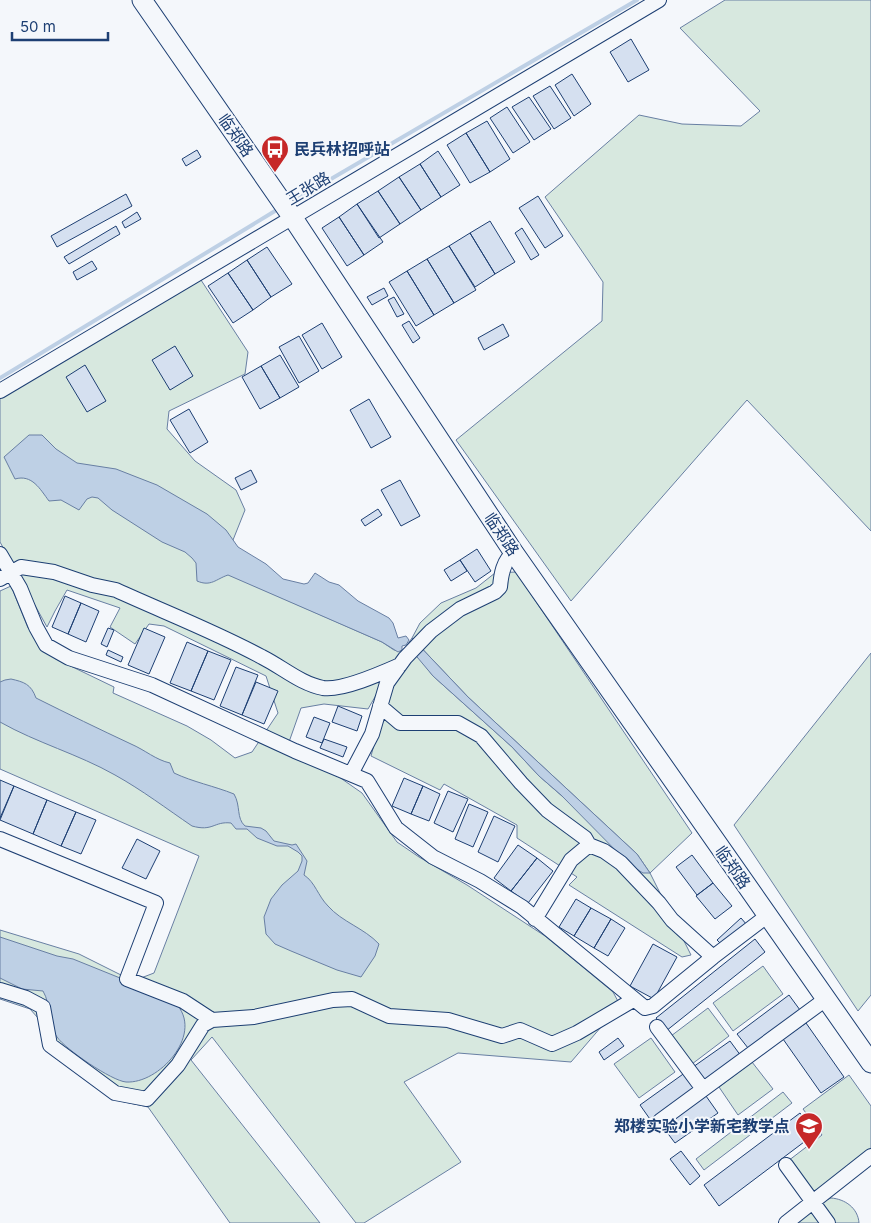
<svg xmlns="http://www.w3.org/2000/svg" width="871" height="1223" viewBox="0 0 871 1223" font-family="Inter,'Noto Sans SC',sans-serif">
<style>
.green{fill:#d7e8df;stroke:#687fa3}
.water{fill:#bed0e5;stroke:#687fa3}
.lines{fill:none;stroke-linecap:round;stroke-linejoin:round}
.stream{stroke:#bed0e5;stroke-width:4}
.building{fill:#d5e0f0;stroke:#1d3f73}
.minor-casing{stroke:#1d3f73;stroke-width:16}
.major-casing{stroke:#1d3f73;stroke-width:21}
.minor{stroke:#f4f7fb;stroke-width:14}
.major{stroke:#f4f7fb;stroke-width:19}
.labels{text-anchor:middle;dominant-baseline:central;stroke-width:4;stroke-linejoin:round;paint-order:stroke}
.street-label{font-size:16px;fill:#1d3f73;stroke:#f4f7fb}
.poi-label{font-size:16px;font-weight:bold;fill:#1d3f73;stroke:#f4f7fb;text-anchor:start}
</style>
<rect width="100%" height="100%" fill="#f4f7fb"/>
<path class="green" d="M725 0H871V531L747 400 571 601 456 440 602 321 603 282 545 197 639 115 682 124 741 126 760 111 680 28Z
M201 280 248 352 245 374 169 411 167 429 195 461 236 490 245 510 233 540 228 574 382 642 394 650H402L368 709 324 704 301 708 289 742 362 793 397 842 419 857 467 885 545 936 613 992 620 1005 571 1062 458 1053 404 1082 461 1162 364 1223H356L212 1037 191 1060 320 1223H230L148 1107 120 1101 47 1050 38 1018 30 1009 0 999V930L79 954 133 981 154 973 199 856 0 769V591L11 586 28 628 54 658 114 687 113 693 187 726 211 740 235 758 252 752 278 713 266 676 164 626 149 624 135 644 110 627 120 608 67 590 55 611 47 627 0 542V397Z
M516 572 692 833 650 873 691 955 682 957 569 885 577 877 517 838V825L444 784 440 790 371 756 378 730 396 676 417 655 433 676 512 747 539 776 650 873 637 854 468 697 412 638 420 623 441 603 476 588 495 573Z
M871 653V995L858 1011 734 825Z
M763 966 783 994 733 1031 713 1003Z
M708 1008 729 1036 692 1064 671 1036Z
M651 1038 675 1072 639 1098 614 1064Z
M752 1062 773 1089 738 1115 719 1087Z
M849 1075 871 1106V1148L818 1189 814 1191 809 1190 788 1161 822 1135 803 1109Z
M783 1092 792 1103 704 1170 696 1159Z
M831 1198C845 1199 858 1208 859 1223H795L826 1200Z"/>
<path class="water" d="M29 435H42L56 449 77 463 116 469 139 478 157 485 207 514 226 530 238 547 266 564 283 579 304 584 308 583 315 573 329 582 339 585 358 601 389 618 393 623 398 638 406 636 409 640 406 645 402 646V650L398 652 382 642 228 575C216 579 211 587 197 581L196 563 192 558 185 552 162 542 112 510 98 498 92 497 87 499 79 510 61 500 49 501C40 489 32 474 15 479L4 457Z
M412 638 468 697 637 854 650 873H643L630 865 561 795 539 776 512 747 433 676 407 645Z
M11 679C24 682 31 684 36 698 68 714 99 729 131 744 145 750 156 760 170 763L174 773C193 782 214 786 234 794 241 806 236 818 245 826L261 828 266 831 274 841 292 845 296 844 307 861 304 875C315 882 318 896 328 906 342 922 364 928 379 944L375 956 361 977 337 970 291 951 275 944 266 934 264 917 271 899 282 885 298 871 302 861V856L298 852 288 846H277L257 838 247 829H236L231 823C214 821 213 832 192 826 167 809 142 790 115 775 78 754 37 743 0 722V682L5 680Z
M0 937 57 956 73 959 125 980 178 1006C202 1036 159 1084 126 1082 112 1081 65 1049 57 1037 49 1028 51 1004 43 991L22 989 0 978Z"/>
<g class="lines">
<path class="stream" d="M295 200 637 0
M0 378 275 211"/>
</g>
<path class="building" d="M631 39 649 70 628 82 610 52Z
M572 74 591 104 574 116 555 85Z
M550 86 571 118 554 129 533 96Z
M529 97 551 129 534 140 512 107Z
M507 107 530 142 513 153 490 118Z
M487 121 510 159 490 172 466 133Z
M466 133 490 172 470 183 447 145Z
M197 150 201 157 186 166 182 159Z
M438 151 460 185 441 197 420 164Z
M420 164 441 197 421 210 399 177Z
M399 177 421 210 400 224 378 191Z
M378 191 400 224 379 238 357 204Z
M126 194 132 206 57 247 51 236Z
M538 196 563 236 545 248 519 208Z
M357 204 383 242 364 255 339 217Z
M137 212 141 219 125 228 122 222Z
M339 217 364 255 347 266 322 228Z
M490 221 515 262 495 274 470 233Z
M116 226 120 234 69 264 64 257Z
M522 228 539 255 531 260 515 233Z
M470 233 495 274 475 287 449 246Z
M449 246 476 290 454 303 427 259Z
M267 247 292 284 271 297 247 260Z
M427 259 454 303 434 315 407 271Z
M247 260 271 297 253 310 228 273Z
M92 261 97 269 77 280 73 272Z
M407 271 434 315 416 326 389 282Z
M228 273 253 310 233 323 208 286Z
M384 288 388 296 372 305 367 297Z
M394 297 404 314 397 317 388 300Z
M409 321 420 338 413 343 402 325Z
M322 323 342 357 322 369 302 335Z
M503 324 509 336 484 350 478 338Z
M299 336 319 371 299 383 279 347Z
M175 346 193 376 170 390 152 360Z
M280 355 299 387 280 398 261 366Z
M85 365 106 401 87 412 66 377Z
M261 366 280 398 260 409 242 377Z
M369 399 391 437 371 448 350 410Z
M189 409 208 442 190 453 170 420Z
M251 470 257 482 241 490 235 478Z
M400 480 420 516 401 526 381 490Z
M378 509 382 515 365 526 361 520Z
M477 549 491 571 475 582 460 560Z
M460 560 467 571 451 581 444 570Z
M65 596 81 603 68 634 52 627Z
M81 603 99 611 86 642 68 634Z
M108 628 114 630 107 647 101 644Z
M144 628 165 637 149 674 128 665Z
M187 642 208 651 191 691 170 683Z
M108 650 123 657 121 662 106 655Z
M208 651 231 660 214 700 191 691Z
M236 667 258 675 242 715 220 706Z
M256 682 278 691 264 724 242 715Z
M338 706 362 716 357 731 332 722Z
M314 717 330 723 322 743 306 737Z
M324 739 347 747 343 757 320 748Z
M404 778 423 786 411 814 392 806Z
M0 780 14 786 0 818Z
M14 786 47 800 33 834 0 820Z
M423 786 440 794 429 821 411 814Z
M448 791 468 799 453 832 434 823Z
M47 800 76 812 61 846 33 834Z
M469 804 488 812 473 847 455 839Z
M76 812 96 820 81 854 61 846Z
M494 816 515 826 498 862 478 852Z
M137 839 160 851 146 879 122 868Z
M518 845 537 858 511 891 494 878Z
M692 855 713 883 697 895 676 867Z
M537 858 553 871 528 903 511 891Z
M713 883 732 906 715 919 696 896Z
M576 899 591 908 574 936 559 927Z
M591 908 611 919 594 948 574 936Z
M741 918 747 925 723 946 717 940Z
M611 919 625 928 608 956 594 948Z
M755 939 765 952 666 1031 656 1018Z
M653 944 677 957 654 999 630 986Z
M789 995 800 1010 748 1048 737 1034Z
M806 1023 844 1077 821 1093 783 1039Z
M618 1038 624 1046 604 1060 599 1052Z
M730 1041 741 1056 704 1082 693 1067Z
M686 1072 698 1089 652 1122 640 1105Z
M706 1096 718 1113 675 1143 663 1127Z
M800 1113 816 1133 719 1206 704 1185Z
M681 1151 700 1176 690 1185 670 1159Z"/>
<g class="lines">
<g class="minor-casing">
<path id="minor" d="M0 391 659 0
M0 554 20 588 36 627 46 645 69 658 152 685 295 751 367 781 396 828 433 857 480 881 522 907 645 1008 653 1006 713 957 767 916
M0 579 21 567 54 572 92 585 116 590C164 612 216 632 262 657 282 667 301 684 323 688 342 691 382 673 400 665
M380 706 400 723H458L481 736 521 783 547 810 585 838 589 845
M351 774 372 734 387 683 405 658 431 631 460 609 495 592 500 587C501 575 503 560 514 553
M0 839 156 903 127 979 183 1001 212 1020
M535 919 571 860 589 845 604 851 621 863 659 903 672 920 713 957
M0 990 26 998 43 1007 50 1045 115 1093 147 1099 178 1065 203 1025 212 1020 254 1017 333 1000 352 999 389 1016 448 1020 502 1036 520 1030 552 1044 577 1033 633 1000
M657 1027 703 1089
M660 1121 826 999
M786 1165 828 1223
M786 1223 871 1156"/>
</g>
<g class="major-casing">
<path id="major" d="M142 0 293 218 514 553 871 1063"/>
</g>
<use href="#minor" class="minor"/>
<use href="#major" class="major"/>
</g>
<defs>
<g id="bus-pin" transform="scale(1.4375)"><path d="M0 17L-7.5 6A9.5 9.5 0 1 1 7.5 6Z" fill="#c62828" stroke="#f4f7fb"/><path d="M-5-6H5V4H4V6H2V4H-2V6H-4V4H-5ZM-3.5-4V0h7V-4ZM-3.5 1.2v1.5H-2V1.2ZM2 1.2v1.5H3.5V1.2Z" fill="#fff"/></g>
<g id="school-pin" transform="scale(1.4375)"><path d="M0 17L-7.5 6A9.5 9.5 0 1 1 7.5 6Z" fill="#c62828" stroke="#f4f7fb"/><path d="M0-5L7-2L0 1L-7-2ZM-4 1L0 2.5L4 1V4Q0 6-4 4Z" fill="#fff"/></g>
</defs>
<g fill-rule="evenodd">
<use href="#bus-pin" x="275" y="149"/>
<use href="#school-pin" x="809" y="1126"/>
</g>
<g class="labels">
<g class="street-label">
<text transform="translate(236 135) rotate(55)">临郑路</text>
<text transform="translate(308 188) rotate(-31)">王张路</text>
<text transform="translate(502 534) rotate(56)">临郑路</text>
<text transform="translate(733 867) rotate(55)">临郑路</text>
</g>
<g class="poi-label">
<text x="294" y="149">民兵林招呼站</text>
<text x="790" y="1126" text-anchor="end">郑楼实验小学新宅教学点</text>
</g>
</g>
<path d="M12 32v8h96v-8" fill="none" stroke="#1d3f73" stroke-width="2.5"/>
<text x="20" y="32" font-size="15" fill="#1d3f73" stroke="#f4f7fb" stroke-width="4" paint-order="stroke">50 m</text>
</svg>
